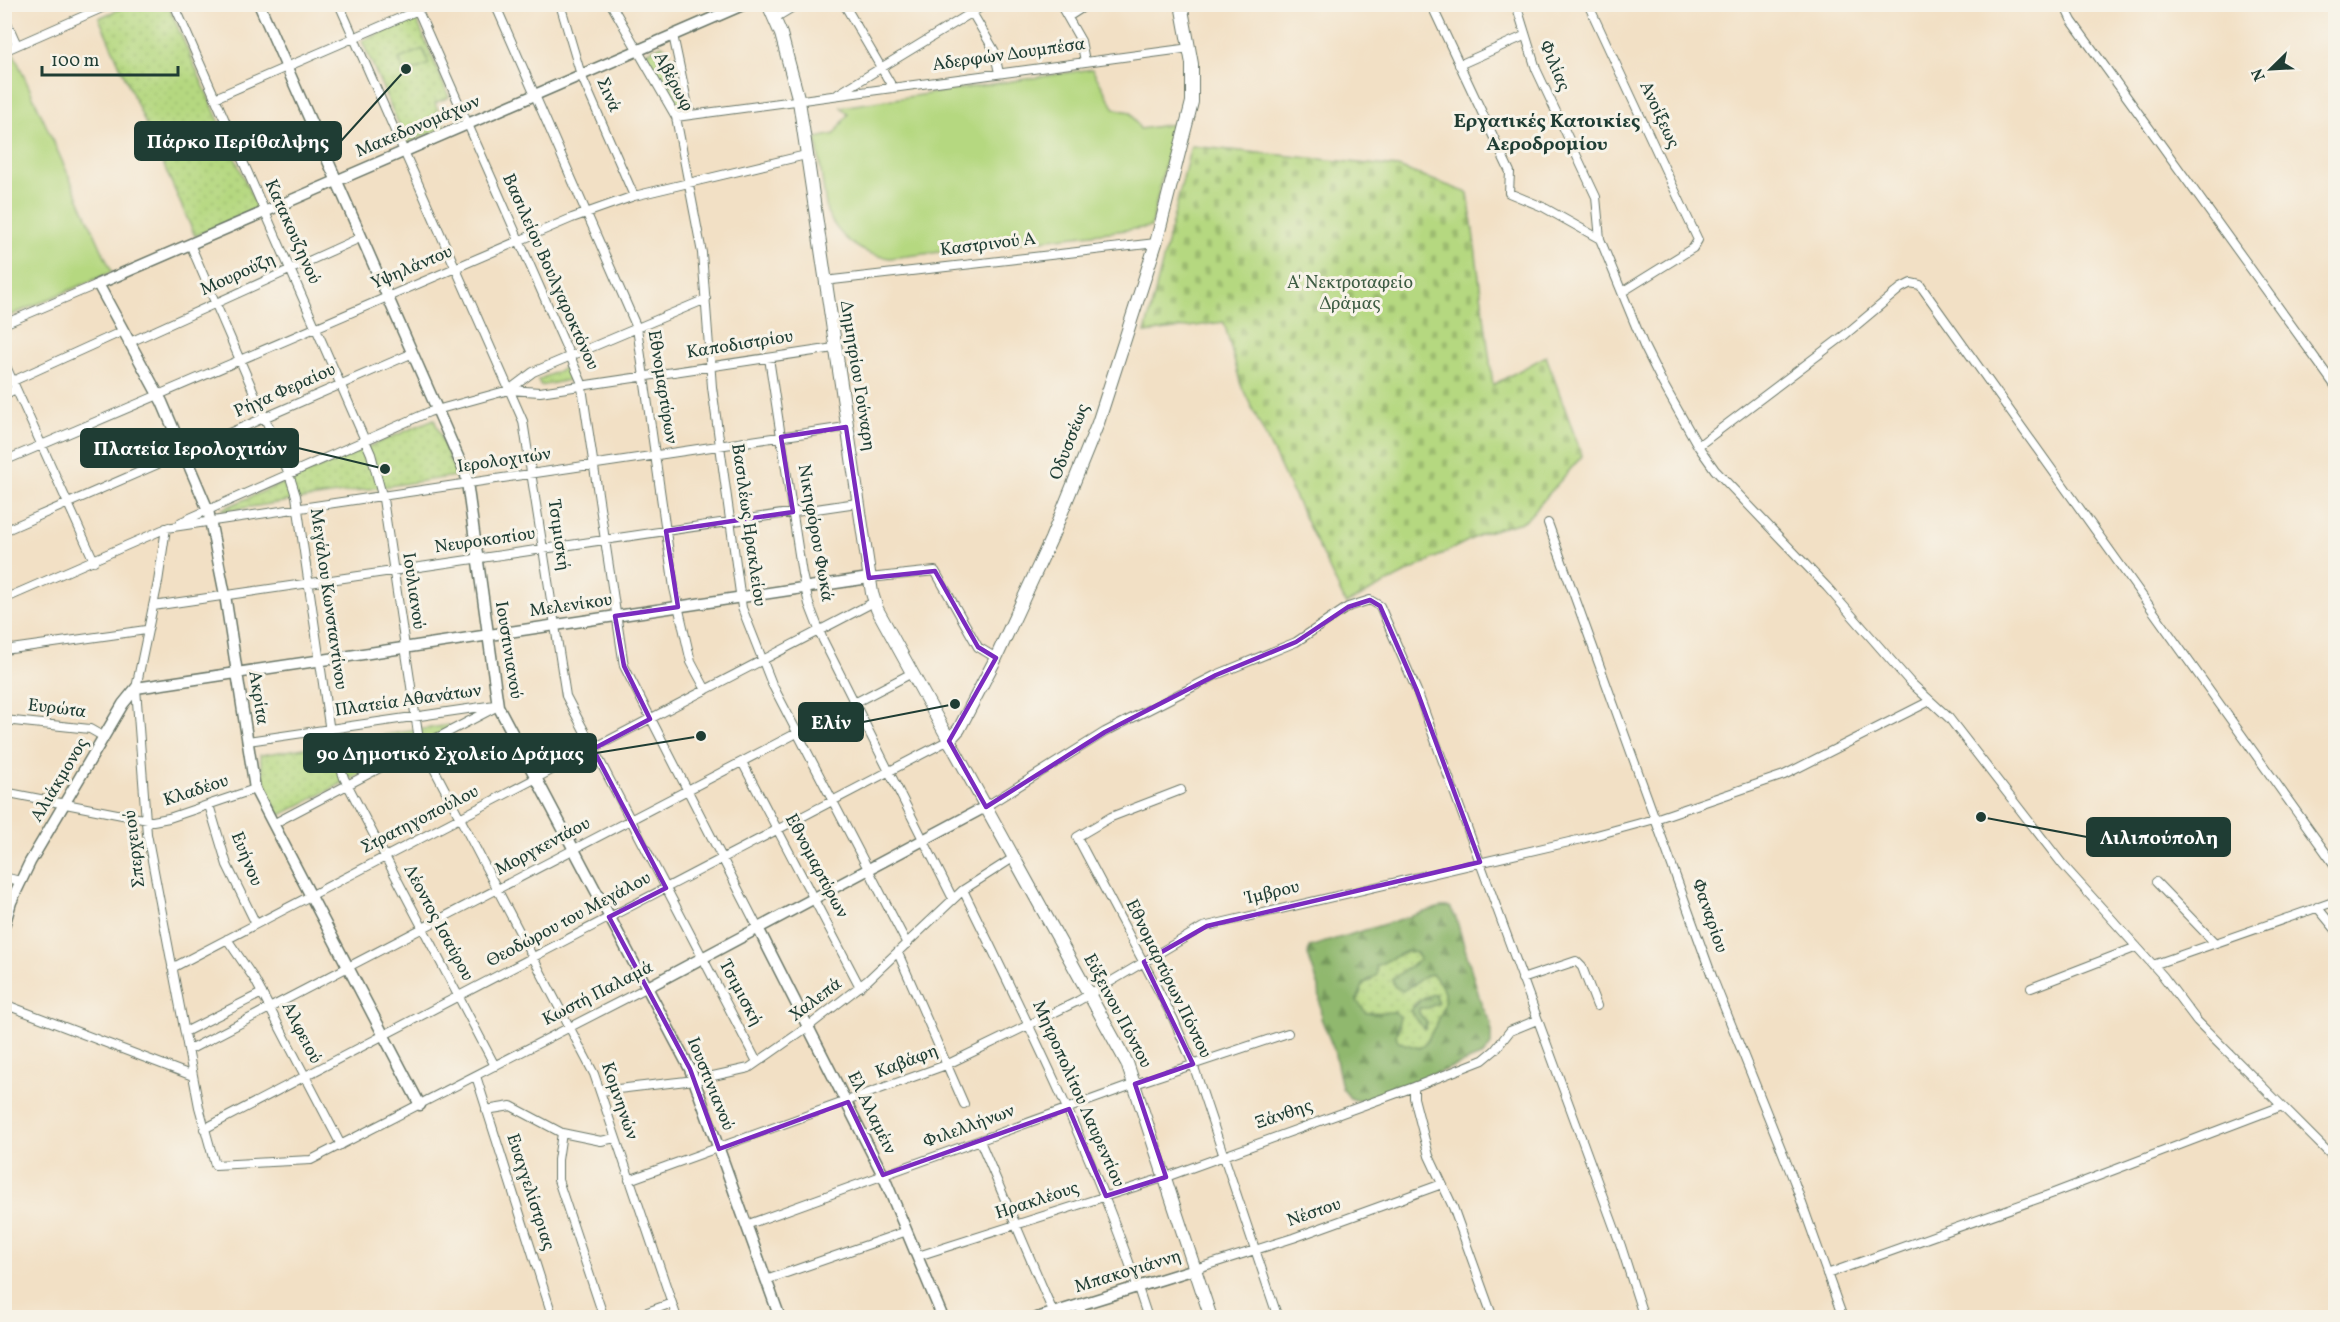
<svg xmlns="http://www.w3.org/2000/svg" width="2340" height="1322" viewBox="0 0 2340 1322" font-family="Vollkorn,serif">
<style>
.grass{fill:url(#grass-dots);stroke:#6a8a5a;stroke-width:1.5;fill-rule:evenodd}
.forest{fill:url(#forest-firs);stroke:#587a51;stroke-width:1.5;fill-rule:evenodd}
.cemetery{fill:url(#cemetery-stones);stroke:#6a8a5a;stroke-width:1.5}
.garden{fill:#b5d880;stroke:#6a8a5a;stroke-width:1.5}
.lines{fill:none;stroke-linecap:round;stroke-linejoin:round}
.minor-casing{stroke:#697667;stroke-width:10}
.tertiary-casing{stroke:#697667;stroke-width:13}
.secondary-casing{stroke:#697667;stroke-width:14}
.primary-casing{stroke:#697667;stroke-width:14}
.minor{stroke:#fff;stroke-width:8}
.tertiary{stroke:#fff;stroke-width:10}
.secondary{stroke:#fff;stroke-width:12}
.primary{stroke:#fff;stroke-width:12}
.marked{fill:none;stroke:#7b2cbf;stroke-width:4.5;stroke-linejoin:round}
.labels{text-anchor:middle;dominant-baseline:central;stroke-width:6;stroke-linejoin:round;paint-order:stroke}
.street-label{font-size:18px;fill:#1f3d34;stroke:#f7f3e8}
.park-label{font-size:18px;fill:#3d5c43;stroke:#f7f3e8}
.neighbourhood-label{font-size:20px;font-weight:bold;fill:#1f3d34;stroke:#f7f3e8}
.leader{fill:none;stroke:#1f3d34;stroke-width:2}
.callout-dot{fill:#1f3d34;stroke:#f7f3e8;stroke-width:2}
.callout{fill:#1f3d34;stroke:#1f3d34;stroke-width:2}
.callout-label{font-size:20px;text-anchor:middle;font-weight:bold;fill:#fff}
</style>
<defs>
<pattern id="grass-dots" width="8" height="8" patternUnits="userSpaceOnUse" patternTransform="scale(1.5)"><rect width="8" height="8" fill="#b5d880"/><path d="M2 2h.1M6 6h.1" fill="none" stroke="#9bba6f" stroke-width="1.8" stroke-linecap="round"/></pattern>
<pattern id="forest-firs" width="22" height="20" patternUnits="userSpaceOnUse" patternTransform="scale(1.5)"><rect width="22" height="20" fill="#90b86e"/><path d="M5 1l3.5 6h-7zM16 11l3.5 6h-7z" fill="#75975b"/></pattern>
<pattern id="cemetery-stones" width="16" height="16" patternUnits="userSpaceOnUse" patternTransform="scale(1.5)"><rect width="16" height="16" fill="#b5d880"/><path d="M2 7V4a2 2 0 0 1 4 0v3zM10 15v-3a2 2 0 0 1 4 0v3z" fill="#9bba6f"/></pattern>
</defs>
<rect width="100%" height="100%" fill="#f7f3e8"/>
<filter id="ink" filterUnits="userSpaceOnUse"><feTurbulence type="fractalNoise" baseFrequency=".0167" numOctaves="2"/><feDisplacementMap in="SourceGraphic" scale="12" xChannelSelector="R" yChannelSelector="G"/><feConvolveMatrix kernelMatrix="1 2 1 2 8 2 1 2 1" color-interpolation-filters="sRGB"/></filter>
<filter id="wash" filterUnits="userSpaceOnUse"><feTurbulence type="fractalNoise" baseFrequency=".008" numOctaves="4" result="noise"/><feDisplacementMap in="SourceGraphic" scale="24" xChannelSelector="R" yChannelSelector="G"/><feGaussianBlur stdDeviation="1.35" result="paint"/><feColorMatrix in="noise" values="0 0 0 0 0 0 0 0 0 0 0 0 0 0 0 0 0 1.4 0 .05"/><feComposite in="paint" operator="in"/></filter>
<g filter="url(#wash)">
<rect width="100%" height="100%" fill="#f2e0c5"/>
<path class="grass" d="M131 4 168 5 257 208 195 236 99 18Z
M416 18 449 97 435 103 445 127 407 143 362 41Z
M662 45 669 51 683 101V106L678 109 646 56V52Z
M567 367 573 379 541 386 538 380Z
M434 419 456 476 224 511 222 509Z
M448 725 450 728 279 816 264 781 260 755Z
M1407 951 1416 953 1420 960 1401 972 1413 986 1422 976 1432 974C1452 992 1445 1010 1433 1030 1428 1038 1428 1044 1419 1048L1398 1042 1396 1035 1400 1025C1389 1015 1382 1010 1366 1013L1357 1001 1364 983 1371 981 1375 966ZM1435 994 1425 1007 1419 1008V1013L1427 1023 1420 1024 1418 1018 1410 1011C1414 1001 1425 997 1435 994Z"/>
<path class="forest" d="M1441 907H1450L1456 918 1482 1006 1491 1023V1045L1483 1055 1372 1098 1359 1101 1350 1098 1342 1088 1334 1050 1321 1018 1319 987 1308 955 1309 947ZM1407 951 1417 953 1420 960 1392 979 1394 986 1402 991C1413 986 1420 977 1432 974 1452 992 1445 1010 1433 1030 1428 1038 1428 1044 1419 1048L1398 1042 1396 1035 1400 1016 1394 1012 1366 1013 1357 1001 1364 983 1377 975 1376 966Z
M1435 994 1438 1003 1428 1008H1419V1013L1427 1023 1426 1028 1424 1029 1410 1011 1423 998Z"/>
<path class="cemetery" d="M1191 146 1398 167 1468 193 1493 385 1546 356 1582 456 1525 521 1483 533 1346 604 1241 385 1224 322 1145 333Z"/>
<path class="garden" d="M423 49 429 64 405 74 399 59Z
M14 54 112 272 5 318 4 58Z
M1092 69 1115 109 1130 112 1140 129 1174 124 1151 227 890 258C861 255 839 238 827 212L816 138 835 134 848 114 841 107Z"/>
</g>
<g filter="url(#ink)">
<g class="lines">
<g class="minor-casing">
<path id="minor" d="M174 4 371 454 383 499 419 740 594 1074 677 1318
M339 4 523 421 566 696 757 1062
M415 4 581 381 624 666 758 928
M495 4 637 328 674 588 691 662 706 690
M560 4 581 75 634 196
M611 4 676 117 702 253 712 387 742 608 772 684 907 944
M844 4 893 88
M967 4 994 50 999 73
M1060 4 1081 41 1085 61
M1431 4 1510 172 1509 193 1543 207 1600 239 1644 346 1662 382 1698 446 1715 470 1827 587 1910 682 1949 718 2063 865 2163 976 2197 1021 2336 1160
M1516 4 1536 69 1596 197 1600 239
M1588 4 1698 240 1693 248 1622 292
M2071 4 2068 13 2072 21 2336 387
M4 16 17 45
M1068 17 1088 4
M775 18 798 4
M673 35 690 115
M4 51 111 4
M1459 65 1524 36
M838 94 986 4
M215 98 432 4
M676 117 1190 48
M190 244 289 474 296 496 331 739 344 778 495 1066
M824 281 1156 243
M4 324 98 284
M128 343 362 237
M769 358 802 574 809 604 823 640 953 899
M4 362 94 561
M13 381 123 331
M509 390 540 392 834 348
M4 395 16 389
M1698 446 1846 334 1901 288 1911 283 1920 285 2336 867
M4 461 572 218 634 196 806 155
M181 522 429 412 509 390 533 372 706 299
M1548 523 1713 979 1794 1181 1843 1318
M4 531 413 353
M869 578 935 571 978 647 996 658
M4 599 169 527
M153 606 857 503
M4 650 146 630
M4 720 90 729 104 737
M248 741 495 705
M742 762 860 987
M1181 790 1111 817 1077 837 1173 1018 1193 1064 1278 1318
M4 792 153 821 169 818 255 789
M209 805 227 865 256 924
M985 807 1105 732 1216 675 1296 642 1348 607 1370 600 1380 606 1417 691 1621 1246 1644 1318
M273 824 498 706
M4 877 20 881
M2156 882 2215 943
M963 890C1032 1030 1100 1168 1148 1318
M2317 907 2336 930
M227 939 255 980 341 1145
M898 953 964 1104
M2153 965 2336 901
M172 968 874 602
M1522 979 1576 961 1582 967 1597 1006
M646 988 311 1160 215 1165 199 1107 147 834 136 688 158 582 166 528 846 427
M2031 988 2137 947
M4 1004 193 1076
M185 1032 262 993
M189 1050 912 673
M476 1076 553 1318
M601 1091 695 1080 749 1068 809 1026 868 980 963 890 1013 858
M486 1110 511 1106 562 1133 601 1141 615 1138
M204 1129 949 740
M562 1133 558 1160V1180L604 1318
M980 1141 1053 1312
M629 1180 946 1065 1078 1001 1203 927 1582 839 1655 819 1784 775 1930 701
M746 1225 1135 1084 1288 1033
M918 1256 1166 1177 1414 1087
M1195 1269 1293 1238 1442 1184
M1827 1274 2051 1194 2282 1106
M766 1280 907 1231
M1079 1304 1084 1318
M631 1318 672 1303
M1493 1318 1453 1207 1429 1156 1414 1098V1087L1483 1060 1495 1050 1510 1031 1537 1020"/>
</g>
<g class="tertiary-casing">
<path id="tertiary" d="M259 4 466 475 498 706 690 1069 780 1318
M4 926 11 902 30 862 123 704 136 688 869 578
M758 928 883 1175 943 1318
M646 988 985 807
M420 1105 255 789 225 595 208 510 162 402 98 284 745 4
M1037 1318 1195 1269"/>
</g>
<g class="secondary-casing">
<path id="secondary" d="M768 4 781 34 799 101 872 593 877 609 949 740"/>
</g>
<g class="primary-casing">
<path id="primary" d="M1181 4 1192 64V102L1156 243 1098 423 1051 539 996 658 959 729 949 740 1127 1063 1211 1318"/>
</g>
<use href="#minor" class="minor"/>
<use href="#tertiary" class="tertiary"/>
<use href="#secondary" class="secondary"/>
<use href="#primary" class="primary"/>
</g>
</g>
<path class="marked" d="M846 427 869 578 935 571 978 647 996 658 949 741 986 807 1105 732 1216 675 1296 642 1348 607 1370 600 1380 606 1417 691 1480 862 1207 926 1144 962 1193 1064 1135 1084 1166 1177 1106 1196 1069 1109 883 1175 848 1102 719 1149 690 1069 609 917 666 888 593 749 650 719 624 666 615 616 678 607 666 531 793 512 781 437Z"/>
<g class="labels">
<g class="street-label">
<text transform="translate(1009 55) rotate(-8)">Αδερφών Δουμπέσα</text>
<text transform="translate(1554 66) rotate(67)">Φιλίας</text>
<text transform="translate(673 82) rotate(62)">Αβέρωφ</text>
<text transform="translate(608 95) rotate(66)">Σινά</text>
<text transform="translate(1659 115) rotate(65)">Ανοίξεως</text>
<text transform="translate(418 127) rotate(-23)">Μακεδονομάχων</text>
<text transform="translate(292 232) rotate(66)">Κατακουζηνού</text>
<text transform="translate(988 245) rotate(-7)">Καστρινού Α</text>
<text transform="translate(412 268) rotate(-23)">Υψηλάντου</text>
<text transform="translate(550 272) rotate(66)">Βασιλείου Βουλγαροκτόνου</text>
<text transform="translate(238 275) rotate(-24)">Μουρούζη</text>
<text transform="translate(740 345) rotate(-9)">Καποδιστρίου</text>
<text transform="translate(857 376) rotate(81)">Δημητρίου Γούναρη</text>
<text transform="translate(662 387) rotate(81)">Εθνομαρτύρων</text>
<text transform="translate(285 391) rotate(-24)">Ρήγα Φεραίου</text>
<text transform="translate(1070 442) rotate(-69)">Οδυσσέως</text>
<text transform="translate(504 461) rotate(-8)">Ιερολοχιτών</text>
<text transform="translate(748 525) rotate(82)">Βασιλέως Ηρακλείου</text>
<text transform="translate(815 533) rotate(80)">Νικηφόρου Φωκά</text>
<text transform="translate(558 535) rotate(82)">Τσιμισκή</text>
<text transform="translate(485 541) rotate(-8)">Νευροκοπίου</text>
<text transform="translate(413 591) rotate(82)">Ιουλιανού</text>
<text transform="translate(328 599) rotate(82)">Μεγάλου Κωνσταντίνου</text>
<text transform="translate(571 606) rotate(-8)">Μελενίκου</text>
<text transform="translate(508 650) rotate(81)">Ιουστινιανού</text>
<text transform="translate(258 698) rotate(81)">Ακρίτα</text>
<text transform="translate(408 701) rotate(-8)">Πλατεία Αθανάτων</text>
<text transform="translate(57 709) rotate(7)">Ευρώτα</text>
<text transform="translate(60 780) rotate(-59)">Αλιάκμονος</text>
<text transform="translate(196 791) rotate(-18)">Κλαδέου</text>
<text transform="translate(420 820) rotate(-27)">Στρατηγοπούλου</text>
<text transform="translate(543 847) rotate(-28)">Μοργκεντάου</text>
<text transform="translate(135 849) rotate(-97)">Σπερχειού</text>
<text transform="translate(246 859) rotate(68)">Ευήνου</text>
<text transform="translate(816 866) rotate(62)">Εθνομαρτύρων</text>
<text transform="translate(1273 893) rotate(-13)">Ίμβρου</text>
<text transform="translate(1709 916) rotate(71)">Φαναρίου</text>
<text transform="translate(569 920) rotate(-28)">Θεοδώρου του Μεγάλου</text>
<text transform="translate(438 923) rotate(62)">Λέοντος Ισαύρου</text>
<text transform="translate(1168 979) rotate(64)">Εθνομαρτύρων Πόντου</text>
<text transform="translate(740 993) rotate(62)">Τσιμισκή</text>
<text transform="translate(598 994) rotate(-27)">Κωστή Παλαμά</text>
<text transform="translate(816 1000) rotate(-37)">Χαλεπά</text>
<text transform="translate(1117 1011) rotate(62)">Εύξεινου Πόντου</text>
<text transform="translate(301 1033) rotate(63)">Αλφειού</text>
<text transform="translate(907 1062) rotate(-21)">Καβάφη</text>
<text transform="translate(710 1084) rotate(68)">Ιουστινιανού</text>
<text transform="translate(1078 1094) rotate(66)">Μητροπολίτου Λαυρεντίου</text>
<text transform="translate(619 1101) rotate(71)">Κομνηνών</text>
<text transform="translate(871 1113) rotate(64)">Ελ Αλαμέιν</text>
<text transform="translate(1284 1115) rotate(-19)">Ξάνθης</text>
<text transform="translate(969 1127) rotate(-20)">Φιλελλήνων</text>
<text transform="translate(530 1192) rotate(72)">Ευαγγελίστριας</text>
<text transform="translate(1037 1201) rotate(-18)">Ηρακλέους</text>
<text transform="translate(1314 1213) rotate(-19)">Νέστου</text>
<text transform="translate(1128 1272) rotate(-17)">Μπακογιάννη</text>
</g>
<g class="park-label">
<text x="1350" y="283">Α' Νεκτροταφείο<tspan x="1350" dy="21">Δράμας</tspan></text>
</g>
<g class="neighbourhood-label">
<text x="1547" y="122">Εργατικές Κατοικίες<tspan x="1547" dy="23">Αεροδρομίου</tspan></text>
</g>
</g>
<path class="leader" d="M406 69L341 141M385 469L298 448M955 704L863 722M701 736L596 753M1981 817L2087 837"/>
<g class="callout-dot">
<circle cx="406" cy="69" r="6"/>
<circle cx="385" cy="469" r="6"/>
<circle cx="955" cy="704" r="6"/>
<circle cx="701" cy="736" r="6"/>
<circle cx="1981" cy="817" r="6"/>
</g>
<g class="callout">
<rect x="135" y="122" width="206" height="38" rx="6"/>
<rect x="81" y="429" width="217" height="38" rx="6"/>
<rect x="799" y="703" width="64" height="38" rx="6"/>
<rect x="304" y="734" width="292" height="38" rx="6"/>
<rect x="2087" y="818" width="143" height="38" rx="6"/>
</g>
<g class="callout-label">
<text x="238" y="148">Πάρκο Περίθαλψης</text>
<text x="190" y="455">Πλατεία Ιερολοχιτών</text>
<text x="831" y="729">Ελίν</text>
<text x="450" y="760">9ο Δημοτικό Σχολείο Δράμας</text>
<text x="2159" y="844">Λιλιπούπολη</text>
</g>
<rect width="2340" height="1322" fill="none" stroke="#f7f3e8" stroke-width="24"/>
<g transform="translate(2271 69) rotate(246)" stroke="#f7f3e8" stroke-width="4.5" paint-order="stroke">
<path d="M0-4.5L10 22L0 15L-10 22Z" fill="#1f3d34"/>
<text y="-9" font-size="16" font-weight="bold" text-anchor="middle" fill="#1f3d34">N</text>
</g>
<path d="M42 66v9h136v-9" fill="none" stroke="#1f3d34" stroke-width="3"/>
<text x="51" y="66" font-size="18" fill="#1f3d34" stroke="#f7f3e8" stroke-width="4.5" paint-order="stroke">100 m</text>
</svg>
